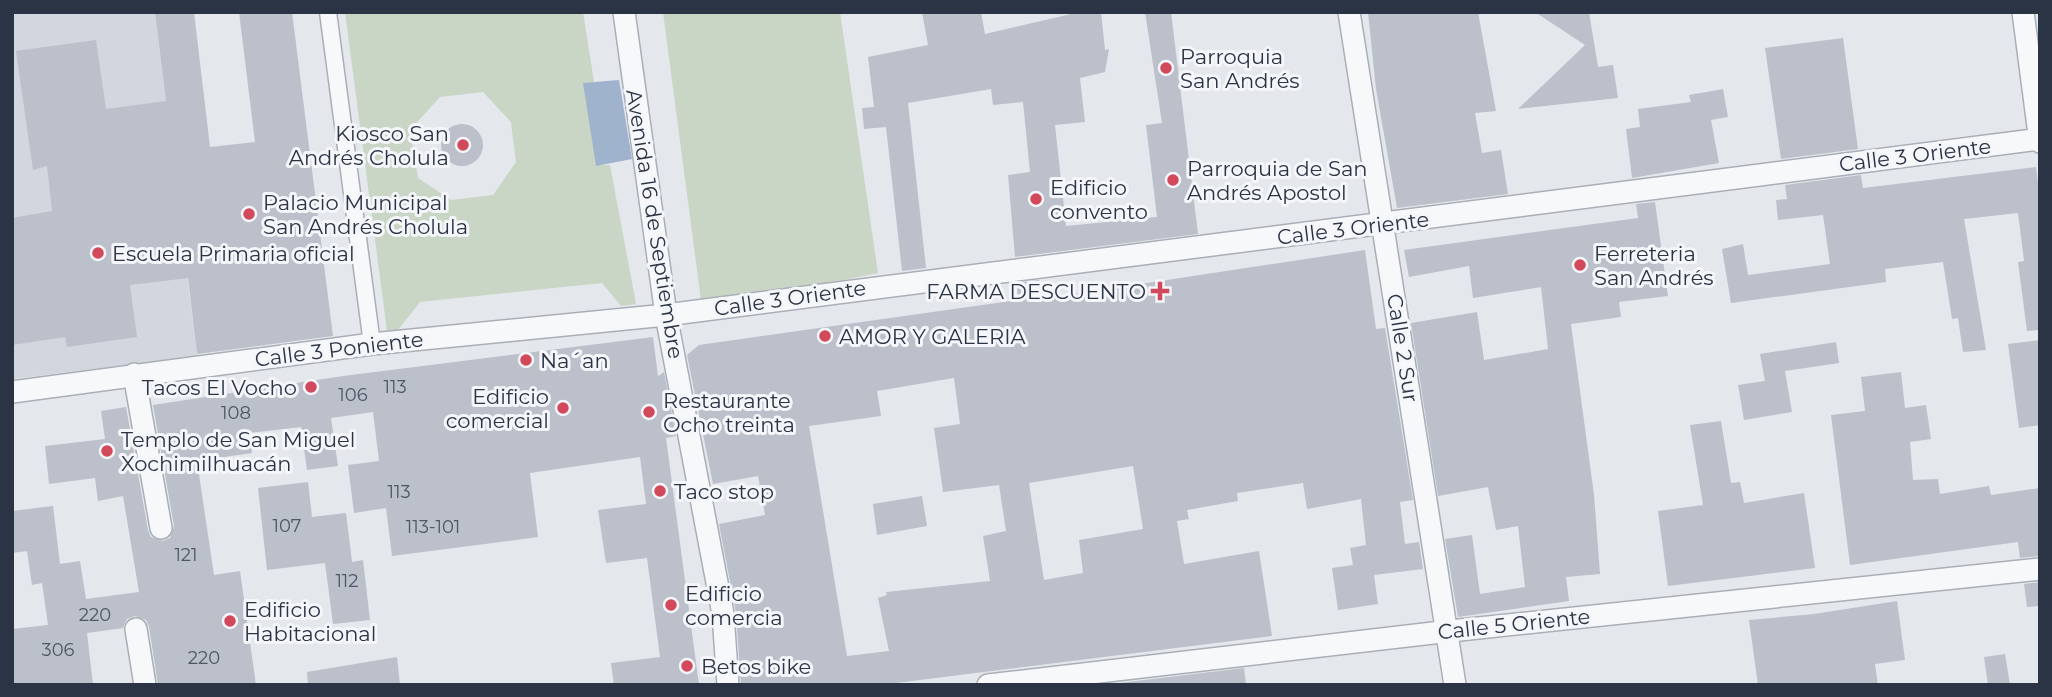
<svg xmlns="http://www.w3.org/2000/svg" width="2052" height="697" viewBox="0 0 2052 697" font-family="Montserrat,sans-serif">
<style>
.built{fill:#d2d6de}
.green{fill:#c9d6c5;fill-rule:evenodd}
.water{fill:#9fb4cc}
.building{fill:#bbc0ca;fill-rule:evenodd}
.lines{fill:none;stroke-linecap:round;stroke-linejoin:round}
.pedestrian-casing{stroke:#a9aeb7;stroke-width:19}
.minor-casing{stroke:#a9aeb7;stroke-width:24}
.pedestrian{stroke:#f7f8fa;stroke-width:16}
.minor{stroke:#f7f8fa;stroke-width:21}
.poi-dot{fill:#d1495b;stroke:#f4f6f9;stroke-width:2.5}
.labels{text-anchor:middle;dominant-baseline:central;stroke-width:6;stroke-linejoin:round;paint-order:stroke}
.number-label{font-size:18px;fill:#4f5766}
.poi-label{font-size:21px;fill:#2b3445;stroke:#f4f6f9;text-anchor:start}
.street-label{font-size:21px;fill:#2b3445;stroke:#f4f6f9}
</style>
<rect width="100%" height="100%" fill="#e4e7ec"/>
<path class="built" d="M12 12H155L197 356 12 379Z"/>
<path class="green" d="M345 12H583L594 82 585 84 596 165H610L636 304 621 306 602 283 420 302 398 330 387 331ZM483 92 511 122 516 162 493 195 451 200 418 178 410 130 440 97Z
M663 12H840L878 273 702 308Z"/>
<path class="water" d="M619 80 632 159 596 166 583 83Z"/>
<path class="building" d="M155 12H194L210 147 255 142 239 12H292L333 336 197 354 188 278 130 285 137 337 67 347 65 337 12 345V218L52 211 47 166 33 170 16 51 96 40 106 109 166 101Z
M922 12H981L985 34 1080 12H1101L1105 50 1109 49 1105 72 1080 78 1085 122 1055 125 1066 226 1157 217 1146 125 1162 123 1145 12H1171L1198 234 1015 257 1008 175 1030 172 1023 102 993 105 991 89 908 103 926 268 902 271 886 127 864 129 862 108 874 107 868 57 928 45Z
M1368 12H1478L1496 111 1475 113 1482 153 1501 150 1508 194 1397 208 1376 89Z
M1535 12H1589L1598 67 1613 65 1618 98 1518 109 1585 45Z
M1843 38 1858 149 1781 159 1765 48Z
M1723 89 1728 117 1711 120 1719 163 1632 178 1626 129 1640 127 1638 109 1691 102 1689 95Z
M441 145a21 21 0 1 1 42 0a21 21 0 1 1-42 0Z
M2036 167 2040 200V330L2027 331 2018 262 2024 261 2018 213 1964 219 1986 350 1963 352 1958 318 1952 319 1943 262 1885 269 1886 282 1731 303 1722 249 1743 244 1748 275 1830 264 1823 215 1778 220 1776 200 1787 199 1785 185 1861 175 1863 188Z
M1655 202 1668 296 1619 302 1621 317 1571 324 1594 495 1600 574 1566 577 1569 601 1458 617 1445 539 1472 535 1480 594 1525 587 1518 526 1496 530 1488 487 1438 496 1411 323 1477 312 1484 360 1548 349 1541 287 1473 298 1469 266 1409 277 1404 250 1638 218 1636 204Z
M1365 250 1376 329 1385 328 1413 500 1400 502 1405 544 1419 542 1423 569 1374 575 1378 604 1338 610 1332 568 1353 565 1350 548 1366 545 1361 499 1307 509 1303 483 1237 493 1238 501 1187 510 1189 519 1177 521 1184 564 1259 551 1272 636 880 685H741L736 613 719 524 765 515 758 476 713 484 687 355 699 345 1018 300 1017 283 1039 280 1042 299ZM954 378 960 424 934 428 943 492 999 485 1006 531 983 536 990 581 886 592 887 595 878 598 889 651 847 656 809 426 881 416 877 391ZM1133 466 1143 529 1079 540 1083 573 1044 580 1029 483Z
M653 337 658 376 664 372 676 436 666 438 699 685H614L611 663 660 657 647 558 606 563 598 510 646 504 640 457 530 473 538 537 392 556 386 508 354 513 348 465 379 461 373 412 331 418 338 466 307 470 301 427 249 433 252 453 197 461 214 575 240 571 256 685H158L149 626 146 620 135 616 127 619 123 628 87 633 93 685H12V629L48 625 42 583 32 585 27 551 12 553V511L53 506 60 564 80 561 86 599 139 592 123 496 98 501 95 478 49 484 45 446 105 439 101 411 126 407 148 530 151 537 163 541 170 538 174 526 153 405 343 376Z
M2040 340V425L2019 428 2008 344Z
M1836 342 1839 363 1785 371 1792 412 1744 420 1738 385 1765 381 1760 354Z
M1901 372 1905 408 1926 405 1931 439 1910 442 1913 480 1938 479 1940 494 1989 486 1991 495 2040 488V556L2020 558 2018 542 1850 565 1831 415 1865 411 1861 377Z
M1721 421 1731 483 1740 482 1744 503 1804 493 1815 568 1668 586 1658 511 1703 505 1690 425Z
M308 482 312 517 346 513 352 562 363 560 370 620 333 624 325 563 267 570 258 488Z
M922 496 927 526 877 535 873 504Z
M2040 582V606L2027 607 2024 584Z
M1897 601 1905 660 1875 664 1878 685H1758L1749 620 1814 614Z
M2005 654 2010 685H1988L1984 657Z
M397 657 400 685H308L307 672Z
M1244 668 1246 685H1103Z"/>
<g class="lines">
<g class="pedestrian-casing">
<path id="pedestrian" d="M328 12 372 344"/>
</g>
<g class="minor-casing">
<path id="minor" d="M624 12 666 315 723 614 728 685
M1349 12 1455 685
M2023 12 2040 142
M134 374 161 528
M12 392 372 344 666 315 2040 139
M136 629 145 685
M988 685 1450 631 2040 569"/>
</g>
<use href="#pedestrian" class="pedestrian"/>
<use href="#minor" class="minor"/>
</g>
<g class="poi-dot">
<circle cx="1166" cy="68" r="7"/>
<circle cx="463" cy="145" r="7"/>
<circle cx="1173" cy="180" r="7"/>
<circle cx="1036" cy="199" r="7"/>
<circle cx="249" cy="214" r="7"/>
<circle cx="98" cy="253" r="7"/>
<circle cx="1580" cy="265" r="7"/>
<path d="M1156.5 280.5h7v7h7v7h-7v7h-7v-7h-7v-7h7z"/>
<circle cx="825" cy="336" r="7"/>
<circle cx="526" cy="360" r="7"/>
<circle cx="311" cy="387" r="7"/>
<circle cx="563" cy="408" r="7"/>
<circle cx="649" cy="412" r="7"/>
<circle cx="107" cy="451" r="7"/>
<circle cx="660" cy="491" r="7"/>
<circle cx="671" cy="605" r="7"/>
<circle cx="230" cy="621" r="7"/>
<circle cx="687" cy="666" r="7"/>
</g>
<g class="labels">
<g class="number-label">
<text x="395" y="387">113</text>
<text x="353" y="395">106</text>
<text x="236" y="413">108</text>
<text x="399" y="492">113</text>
<text x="287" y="526">107</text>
<text x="433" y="527">113-101</text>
<text x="186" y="555">121</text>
<text x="347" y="581">112</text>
<text x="95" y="615">220</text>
<text x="58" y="650">306</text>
<text x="204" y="658">220</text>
</g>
<g class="poi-label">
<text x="1180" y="56">Parroquia<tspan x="1180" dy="24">San Andrés</tspan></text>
<text x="449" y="133" text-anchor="end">Kiosco San<tspan x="449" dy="24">Andrés Cholula</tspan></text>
<text x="1187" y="168">Parroquia de San<tspan x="1187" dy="24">Andrés Apostol</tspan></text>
<text x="1050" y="187">Edificio<tspan x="1050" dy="24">convento</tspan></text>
<text x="263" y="202">Palacio Municipal<tspan x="263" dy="24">San Andrés Cholula</tspan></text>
<text x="112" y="253">Escuela Primaria oficial</text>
<text x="1594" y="253">Ferreteria<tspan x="1594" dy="24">San Andrés</tspan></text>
<text x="1146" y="291" text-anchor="end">FARMA DESCUENTO</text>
<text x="839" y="336">AMOR Y GALERIA</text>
<text x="540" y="360">Na´an</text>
<text x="297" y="387" text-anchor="end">Tacos El Vocho</text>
<text x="549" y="396" text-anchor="end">Edificio<tspan x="549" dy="24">comercial</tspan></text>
<text x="663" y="400">Restaurante<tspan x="663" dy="24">Ocho treinta</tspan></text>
<text x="121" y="439">Templo de San Miguel<tspan x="121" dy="24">Xochimilhuacán</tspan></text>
<text x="674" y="491">Taco stop</text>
<text x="685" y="593">Edificio<tspan x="685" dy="24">comercia</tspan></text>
<text x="244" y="609">Edificio<tspan x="244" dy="24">Habitacional</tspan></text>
<text x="701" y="666">Betos bike</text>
</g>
<g class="street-label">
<text transform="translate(1915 155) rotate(-7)">Calle 3 Oriente</text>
<text transform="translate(655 224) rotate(81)">Avenida 16 de Septiembre</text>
<text transform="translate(1353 228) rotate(-7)">Calle 3 Oriente</text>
<text transform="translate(790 298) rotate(-8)">Calle 3 Oriente</text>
<text transform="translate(1403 348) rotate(81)">Calle 2 Sur</text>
<text transform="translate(339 349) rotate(-7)">Calle 3 Poniente</text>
<text transform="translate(1514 624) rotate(-6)">Calle 5 Oriente</text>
</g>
</g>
<rect width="2052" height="697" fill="none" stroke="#2b3445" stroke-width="28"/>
</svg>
